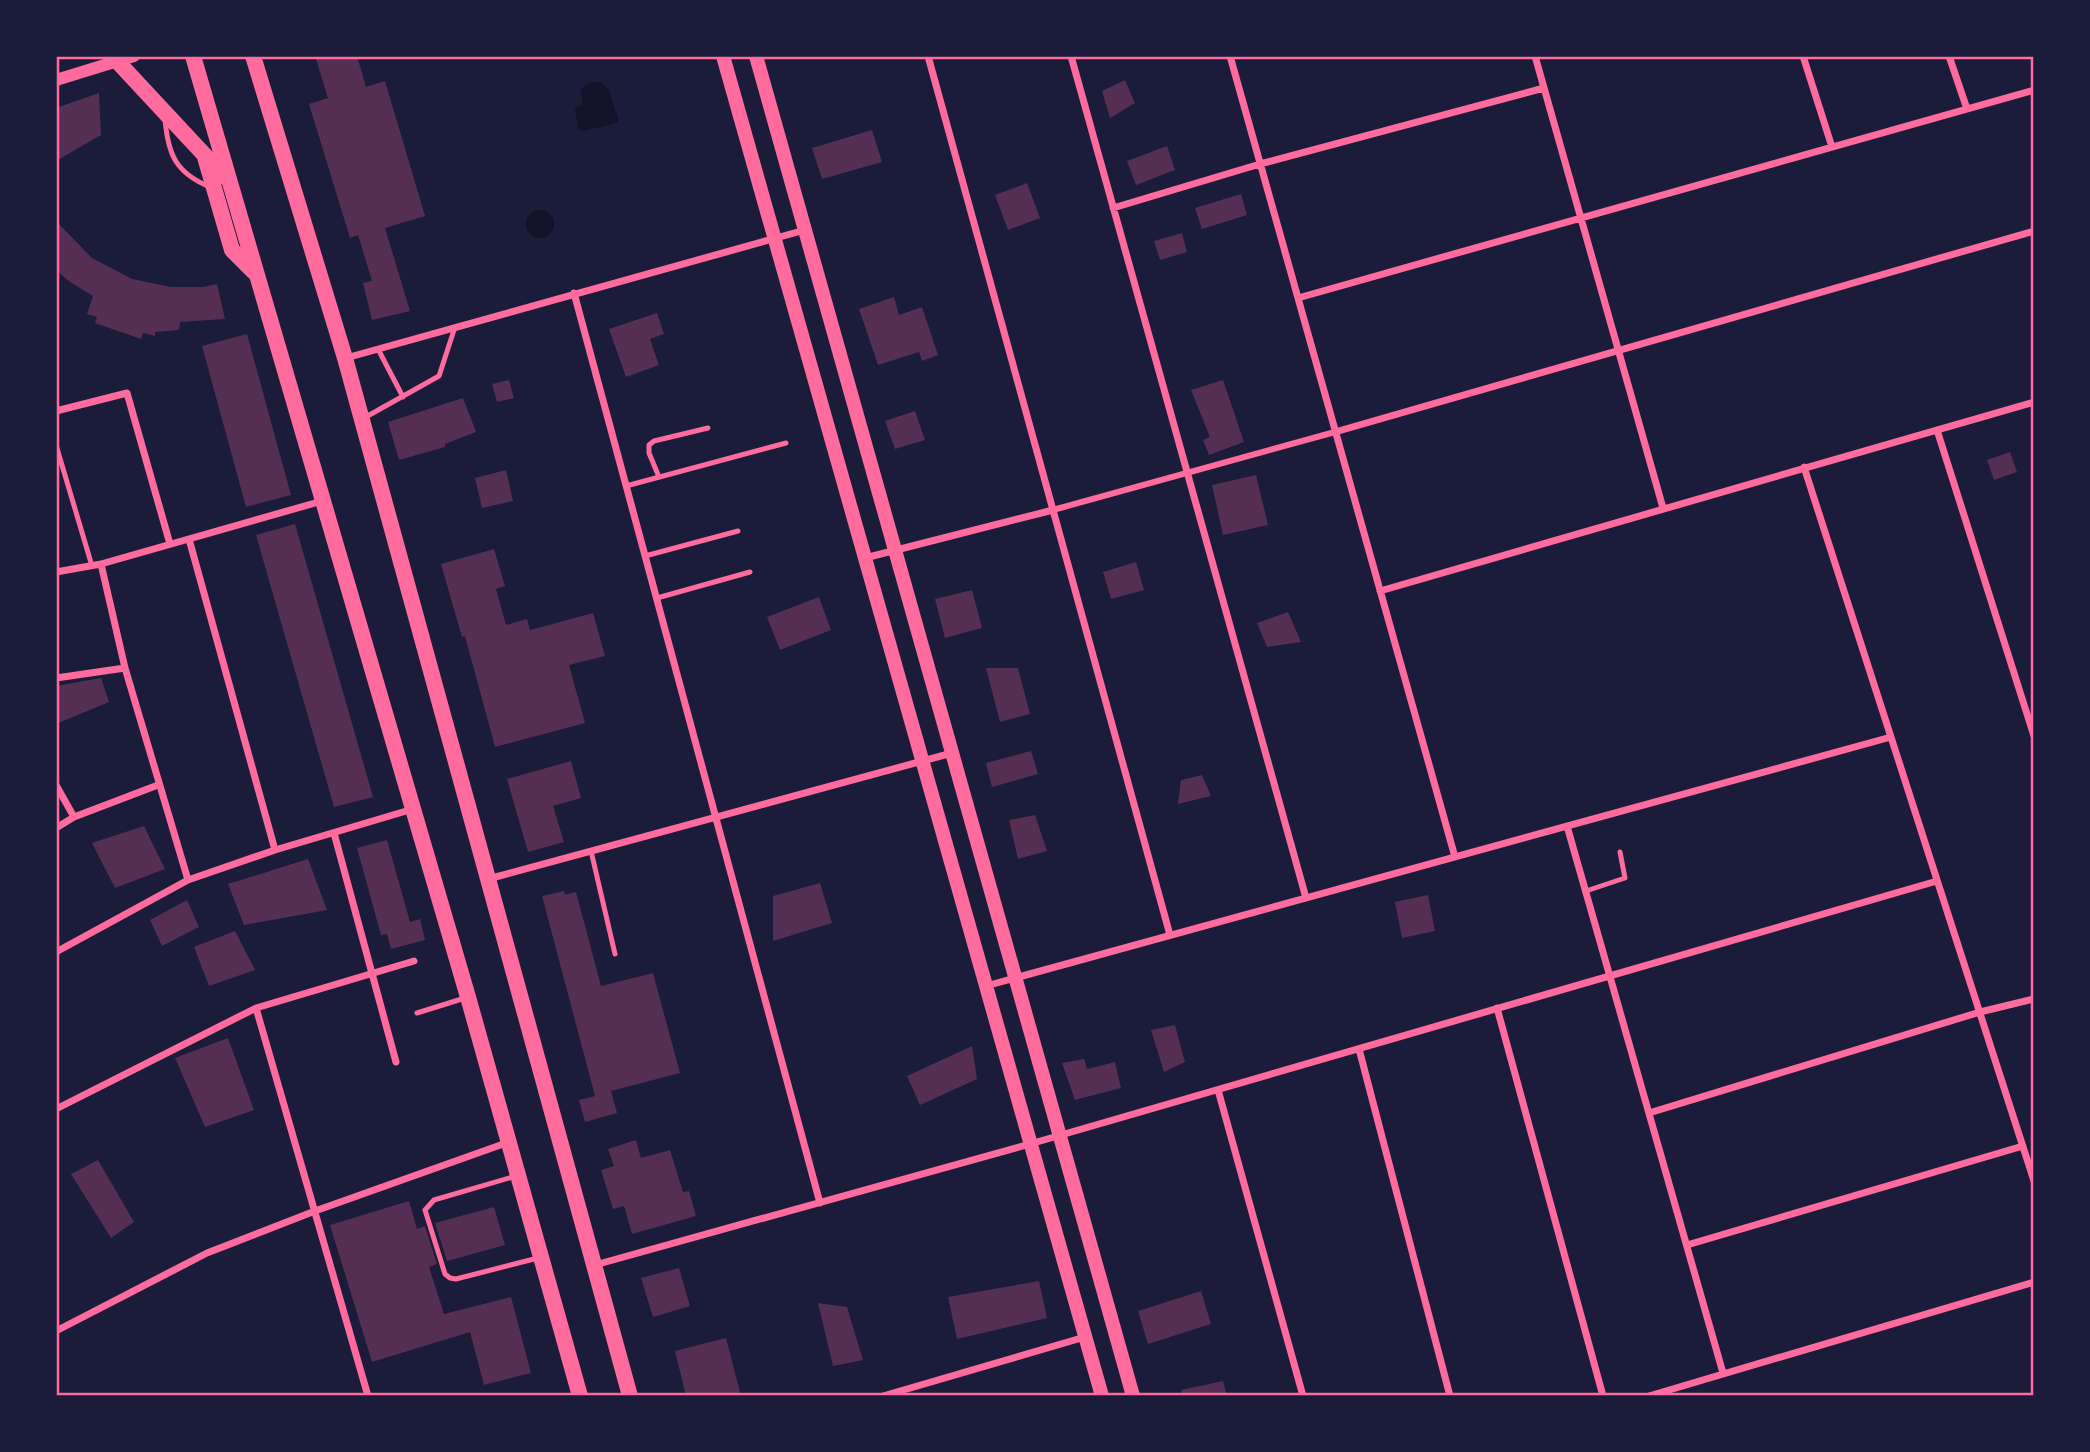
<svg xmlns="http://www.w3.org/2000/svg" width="2090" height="1452" viewBox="0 0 2090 1452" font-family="'Work Sans',sans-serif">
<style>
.water{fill:#12122b}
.building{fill:#542f53}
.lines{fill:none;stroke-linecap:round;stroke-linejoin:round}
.service{stroke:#ff6b9d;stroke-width:5}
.pedestrian{stroke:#ff6b9d;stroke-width:6}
.minor{stroke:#ff6b9d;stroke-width:7}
.tertiary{stroke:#ff6b9d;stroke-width:12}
.secondary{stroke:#ff6b9d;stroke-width:14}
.primary{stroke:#ff6b9d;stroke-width:16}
.neatline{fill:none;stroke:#ff6b9d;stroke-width:2.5}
</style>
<rect width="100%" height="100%" fill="#1b1b3a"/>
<path class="water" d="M592 82H600L609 90 619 122 584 131 578 129 575 109 583 103 580 91 585 85Z
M526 224a14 14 0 1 1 28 0a14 14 0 1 1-28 0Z"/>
<path class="building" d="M315 56H357L366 87 385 81 425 216 385 228 410 311 372 320 363 283 372 281 358 235 350 238 309 104 328 98Z
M1125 80 1135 103 1110 118 1102 91Z
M99 93 101 135 56 161V108Z
M872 130 882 162 822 179 812 148Z
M1167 146 1175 170 1136 185 1127 161Z
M1027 183 1040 218 1008 230 995 195Z
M1241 194 1247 215 1202 229 1195 208Z
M56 221 92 258 132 279 171 287H203L217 284 225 319 180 322 179 330 155 332V336L143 333 141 339 95 323 97 317 87 314 93 296 70 282 56 270Z
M1182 233 1187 252 1160 260 1154 241Z
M894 297 899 315 922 307 938 355 922 361 919 352 878 365 859 309Z
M657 313 664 334 650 339 659 365 626 377 609 329Z
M247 334 291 495 246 507 202 346Z
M509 380 514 398 497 402 492 384Z
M1223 380 1244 442 1209 455 1203 440 1210 437 1191 390Z
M463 398 476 432 445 444V447L399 460 388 422Z
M915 411 925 440 895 449 885 421Z
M2010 452 2017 472 1994 480 1987 460Z
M506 470 513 501 482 508 475 478Z
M1256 475 1268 525 1223 535 1212 485Z
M295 524 373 797 334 807 256 535Z
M494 549 505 586 496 589 506 625 527 619 530 630 593 613 605 656 569 665 585 723 495 747 465 636 462 637 441 564Z
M1136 562 1144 590 1111 599 1103 572Z
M972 590 982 628 945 638 935 599Z
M819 597 831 630 780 650 767 617Z
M1288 612 1301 642 1267 647 1257 623Z
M986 668H1018L1030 714 1000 722Z
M101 678 109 702 56 724V686Z
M1031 751 1038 774 992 787 986 763Z
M571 761 581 798 553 806 564 842 528 852 507 779Z
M1202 775 1211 796 1178 804 1181 780Z
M1035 815 1047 851 1018 859 1009 820Z
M144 826 165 869 115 888 92 843Z
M387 840 410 922 420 919 425 940 391 949 387 934 381 935 357 848Z
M308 859 327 910 244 925 228 884Z
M820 883 832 923 773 941V896Z
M564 891 565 895 576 892 601 986 653 973 680 1073 611 1091 617 1113 585 1122 579 1100 595 1096 542 896Z
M1428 895 1435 931 1402 938 1395 902Z
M187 900 199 927 162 946 150 920Z
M235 931 255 970 209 986 194 947Z
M1175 1025 1185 1062 1164 1072 1151 1030Z
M228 1038 254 1110 205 1127 175 1058Z
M972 1046 977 1079 920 1105 907 1076Z
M1084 1059 1087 1069 1115 1062 1121 1088 1075 1100 1062 1063Z
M636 1140 641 1158 670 1150 683 1192 689 1191 696 1216 632 1234 624 1206 613 1209 601 1170 614 1166 608 1149Z
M98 1160 134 1222 111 1238 71 1174Z
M409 1201 417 1229 425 1226 437 1264 429 1267 444 1314 511 1297 531 1373 484 1385 470 1332 372 1362 330 1225Z
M494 1207 505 1245 447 1261 435 1223Z
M679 1268 690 1306 653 1317 641 1278Z
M1039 1281 1047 1318 957 1339 948 1297Z
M1201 1291 1211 1324 1148 1344 1138 1311Z
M818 1303 847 1307 863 1360 833 1366Z
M726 1338 741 1396H686L675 1351Z
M1223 1381 1227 1396H1182L1181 1390Z"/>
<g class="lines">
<path class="service" d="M165 119C168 155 176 173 210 187
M378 349 403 397
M364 418 439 376 455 327
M56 445 92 566
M659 477 649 453V445L654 441 708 428
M626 486 786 443
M645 556 738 531
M657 598 750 572
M591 851 615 954
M1586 891 1625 878 1620 852
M417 1013 465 998
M516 1176 434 1200 425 1210 445 1274 450 1278 456 1279 538 1258"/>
<path class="pedestrian" d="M1053 510 1335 432"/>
<path class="minor" d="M928 56 1170 935
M1071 56 1306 898
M1230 56 1455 857
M1535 56 1663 508
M1803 56 1832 147
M1949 56 1967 109
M1113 208 1260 164 1544 88
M574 293 820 1203
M1298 298 2034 90
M346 358 805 230
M56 411 127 393 170 544
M1937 430 2034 736
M1335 432 2034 231
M1804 467 2034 1181
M189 539 275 850
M865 558 1053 510
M101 564 125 668 188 880
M56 572 101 564 322 501
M1380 591 2034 402
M56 678 125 668
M56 785 74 817
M1567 826 1723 1373
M56 828 74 817 158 785
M334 833 396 1062
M488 879 952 753
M56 952 188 880 275 850 413 809
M986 986 1891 737
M256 1008 368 1396
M1497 1008 1603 1396
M1359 1049 1450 1396
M1218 1090 1303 1396
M56 1109 256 1008 414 961
M1649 1113 1980 1012 2034 999
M1687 1245 2023 1146
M595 1265 1030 1144 1937 881
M56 1331 207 1253 315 1211 509 1142
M883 1396 1085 1337
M1649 1396 2034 1282"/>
<path class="tertiary" d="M56 80 134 56"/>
<path class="secondary" d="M723 56 1102 1396
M756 56 1133 1396"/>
<path class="primary" d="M193 56 468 997 580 1396
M253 56 345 358 630 1396
M117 61 225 177
M205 157 232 250 254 272"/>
</g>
<rect width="2090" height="1452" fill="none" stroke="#1b1b3a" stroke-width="116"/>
<rect x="58" y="58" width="1974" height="1336" class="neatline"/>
</svg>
